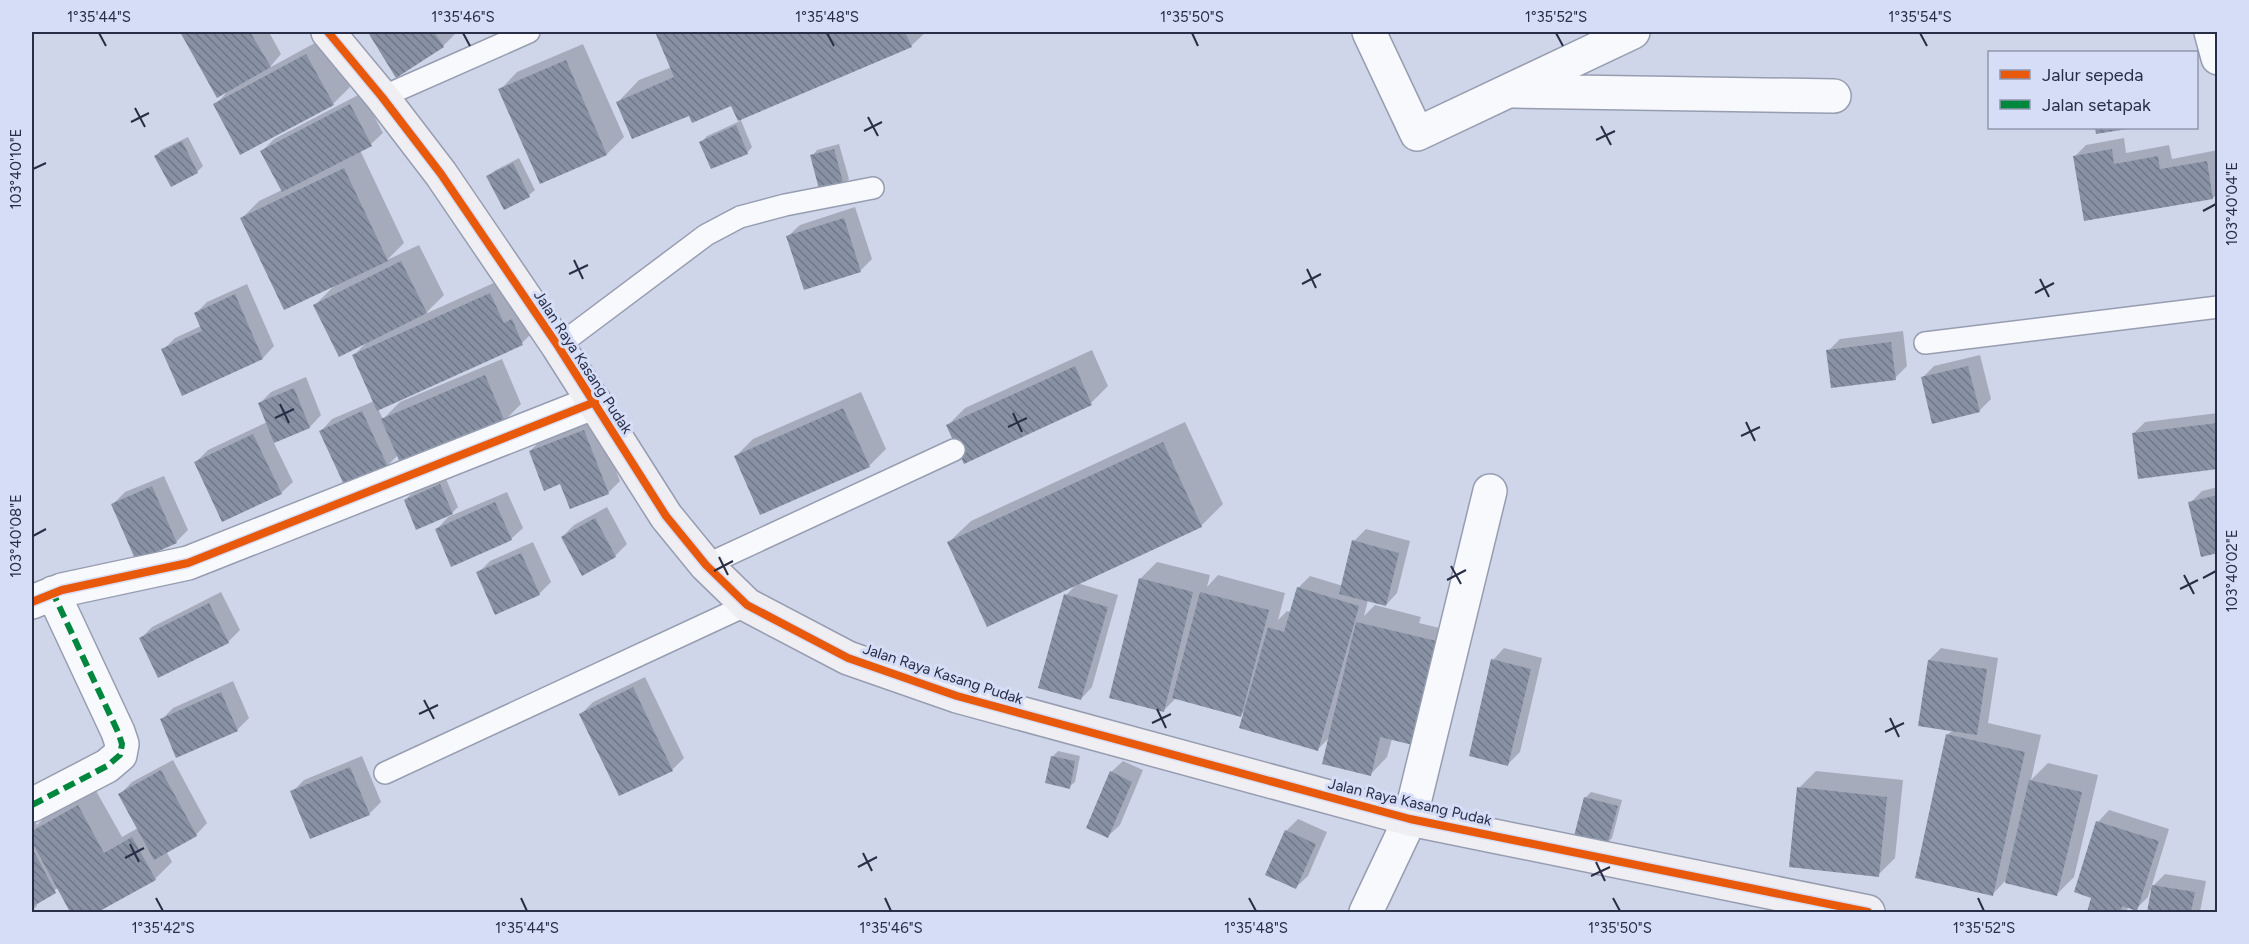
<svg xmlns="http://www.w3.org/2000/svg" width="2249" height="944" viewBox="0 0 2249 944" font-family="Figtree,sans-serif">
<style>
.shadow{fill:#0003}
.building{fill:url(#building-back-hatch)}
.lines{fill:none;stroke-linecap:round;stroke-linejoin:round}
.lane-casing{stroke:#979db1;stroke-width:24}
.street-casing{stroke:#979db1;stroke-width:36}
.secondary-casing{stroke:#979db1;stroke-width:36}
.lane{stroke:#f8f9fc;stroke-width:21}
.street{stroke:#f8f9fc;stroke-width:33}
.secondary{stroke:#efeef2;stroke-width:33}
.quiet{stroke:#00873e;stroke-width:6;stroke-dasharray:12 6;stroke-linecap:butt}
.cycleway-casing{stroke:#d6ddf7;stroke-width:11}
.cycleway{stroke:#e8590c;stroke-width:8}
.ticks{fill:none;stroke:#282e46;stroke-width:2}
.labels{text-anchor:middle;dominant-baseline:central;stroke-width:6;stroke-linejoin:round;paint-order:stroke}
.street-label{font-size:15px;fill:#282e46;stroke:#d6ddf7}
.neatline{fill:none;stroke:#282e46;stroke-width:2}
.ticks-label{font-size:15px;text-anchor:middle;fill:#282e46}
</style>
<defs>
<pattern id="building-back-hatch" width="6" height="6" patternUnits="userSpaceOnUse" patternTransform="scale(1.5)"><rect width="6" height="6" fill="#8892a4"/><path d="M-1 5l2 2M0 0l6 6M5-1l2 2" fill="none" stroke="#6f7887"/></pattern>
</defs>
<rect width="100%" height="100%" fill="#d0d6ea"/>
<path class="shadow" d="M182 32H269L281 54 269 68 324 38 350 87 333 104 215 105 229 90Z
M374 32H453L455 34 443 46 371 35Z
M656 32H926L911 46 740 118 752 147 747 153 701 142 707 136 740 121 732 104 690 114 618 102 639 80 672 67Z
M583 44 624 137 607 154 500 90 517 72Z
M362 93 383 133 371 144 360 150 404 243 387 260 419 245 444 295 425 314 507 277 539 326 522 343 378 409 383 419 400 402 502 359 521 404 504 421 398 455 387 466 346 485 321 431 332 419 374 401 353 356 367 342 315 305 335 285 242 218 259 201 282 190 262 151 274 139Z
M188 137 203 166 197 172 171 185 156 156 161 150Z
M2124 138 2126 153 2169 145 2172 159 2218 150V193L2213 198 2074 157 2086 145Z
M839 144 849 179 843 185 812 156 817 150Z
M519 158 535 190 529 195 488 177 494 171Z
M855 207 872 259 860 271 788 236 800 225Z
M247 284 274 346 263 358 183 394 163 350 175 338 201 326 196 313 207 302Z
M1903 331 1907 366 1895 378 1828 351 1840 339Z
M1092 350 1108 386 1091 403 965 462 948 425 965 408Z
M1980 355 1991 399 1979 411 1922 378 1934 366Z
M306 377 321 415 310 427 273 441 293 482 281 493 196 462 208 450 267 422 259 404 271 392Z
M861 392 886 449 869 466 736 456 753 439Z
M2218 413V468L2133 434 2145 422Z
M596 419 620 481 608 493 561 482 530 451 542 439Z
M1185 422 1223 504 1201 526 1077 583 1118 595 1092 687 1081 699 1066 595 1077 584 949 542 971 521Z
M164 476 188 530 176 542 113 504 125 492Z
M446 479 458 507 452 513 405 500 411 494Z
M2218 487V551L2190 503 2202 491Z
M507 492 523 528 511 539 437 529 448 517Z
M607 507 627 544 615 556 562 537 574 525Z
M1366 529 1410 541 1397 593 1386 605 1368 600 1364 616 1375 605 1421 617 1419 623 1456 632 1392 739 1387 757 1370 775 1330 737 1318 749 1246 709 1241 715 1176 698 1164 710 1140 579 1157 562 1210 575 1207 587 1218 575 1285 593 1278 620 1287 611 1291 612 1298 588 1310 576 1343 586 1354 541Z
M533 542 551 582 539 594 478 573 490 561Z
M221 592 240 630 228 642 141 638 152 627Z
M1504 648 1542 658 1520 752 1508 764 1493 660Z
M1941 648 1998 658 1988 723 2041 735 2031 780 2048 763 2098 775 2074 877 2057 894 2005 881 1993 894 1947 735 1953 730 1929 660Z
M645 677 684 758 672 770 581 714 593 702Z
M233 681 249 718 237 730 162 719 173 708Z
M1058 751 1080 756 1075 782 1069 787 1052 757Z
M362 756 381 802 369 814 292 792 304 780Z
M173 760 207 823 196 835 166 851 172 862 155 879 95 912H72L58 888 36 903 37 906 32 911V816L37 825 46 816 95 789 122 837 138 828 120 794 132 782Z
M1123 761 1143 770 1120 825 1108 836 1111 772Z
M1816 771 1903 780 1895 858 1878 875 1799 788Z
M1591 792 1622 800 1612 838 1607 843 1586 797Z
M2109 810 2169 829 2151 888 2165 874 2206 881 2200 912H2149L2152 890H2150L2148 897 2136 909 2129 907 2125 912H2088L2093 897 2098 822Z
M1298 819 1327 832 1308 876 1296 887 1286 831Z"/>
<path class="building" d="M180 32H250L271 67 217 98Z
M373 32H434L444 47 396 78 369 34Z
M655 32H905L912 47 738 121 731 106 692 123 689 116 632 139 616 102 674 77Z
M306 54 334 105 240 155 213 104Z
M566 60 607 155 540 184 498 89Z
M350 104 372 146 282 192 260 151Z
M736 125 748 154 711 169 699 142Z
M2095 128H2127V129L2096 134Z
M182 141 198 173 171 187 154 156Z
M834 149 844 186 820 193 810 155Z
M2112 149 2114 164 2158 156 2160 169 2207 161 2213 199 2084 221 2073 156Z
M513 163 530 197 504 210 486 176Z
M344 168 388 261 284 310 240 218Z
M844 218 861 272 804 290 786 236Z
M401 261 427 313 339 357 313 305Z
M490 293 504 323 512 319 523 345 377 411 352 355Z
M235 294 263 359 182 396 161 349 202 331 194 313Z
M1891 342 1896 380 1831 388 1826 350Z
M1075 366 1092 405 964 464 946 425Z
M1968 366 1980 412 1932 424 1921 377Z
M485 375 505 422 401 465 381 419Z
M294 388 310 428 274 443 258 403Z
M843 408 870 467 760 515 734 456Z
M362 411 388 467 345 487 319 431Z
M2218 423V469L2138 479 2132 433Z
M584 430 609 494 570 509 560 484 544 491 529 451Z
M253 434 282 494 222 522 194 462Z
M1163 442 1202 527 987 627 947 542Z
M440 484 453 514 416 530 404 500Z
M152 486 177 543 136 561 111 504Z
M2218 495V553L2201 557 2188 502Z
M495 502 512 540 451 567 435 529Z
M595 518 616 557 582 576 561 537Z
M1352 540 1399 553 1386 606 1339 594Z
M521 553 540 595 495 615 476 572Z
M1139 578 1193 592 1164 712 1109 698Z
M1297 587 1359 606 1318 751 1239 728 1268 627 1284 632Z
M1200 592 1269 610 1241 717 1172 698Z
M1064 594 1108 607 1081 700 1038 688Z
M209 603 229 643 158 678 139 638Z
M1356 622 1445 643 1421 747 1380 737 1371 776 1322 764Z
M1491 659 1531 669 1508 766 1469 756Z
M1928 660 1987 669 1977 735 1918 726Z
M633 687 673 771 619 796 579 714Z
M221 692 238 731 176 758 160 719Z
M1946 734 2025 752 1993 896 1915 878Z
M1051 756 1075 761 1070 789 1045 783Z
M350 767 370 815 310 839 290 791Z
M161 770 197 836 154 860 118 794Z
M1110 771 1132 782 1108 838 1086 828Z
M2029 780 2082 792 2057 896 2005 883Z
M1797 787 1887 797 1879 877 1789 867Z
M1584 797 1618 806 1607 845 1574 836Z
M78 805 104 853 132 837 156 880 98 912H70L32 842V831Z
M2096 821 2159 841 2137 911 2122 906 2121 912H2087L2091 898 2074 892Z
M1285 830 1316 844 1296 889 1265 875Z
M32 848 56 893 32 907Z
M2152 885 2195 892 2191 912H2147Z"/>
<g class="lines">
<g class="lane-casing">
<path id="lane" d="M382 97 529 32
M1925 343 2218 307
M558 346 706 235 740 217 785 205 873 188
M706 565 954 450
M385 773 747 605"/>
</g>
<g class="street-casing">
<path id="street" d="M1369 32 1417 134 1633 32
M2211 32 2218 58
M1514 91 1834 96
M32 602 62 590 188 563 595 402
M32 805 107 766 120 755 122 744 118 732 53 593
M1366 912 1410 819 1490 491"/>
</g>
<g class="secondary-casing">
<path id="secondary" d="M328 32 382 97 441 174 558 346 666 516 706 565 747 605 848 658 957 696 1410 819 1868 912"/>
</g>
<use href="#lane" class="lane"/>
<use href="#street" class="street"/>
<use href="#secondary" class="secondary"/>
<path class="quiet" d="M32 805 107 766 120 755 122 744 118 732 53 593"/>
<g class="cycleway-casing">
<path id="cycleway" d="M328 32 382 97 441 174 558 346 666 516 706 565 747 605 848 658 957 696 1410 819 1868 912
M32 602 62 590 188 563 595 402"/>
</g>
<use href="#cycleway" class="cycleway"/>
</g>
<path class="ticks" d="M99 33 106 46M463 33 470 46M827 33 834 46M1192 33 1198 46M1556 33 1563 46M1920 33 1927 46M135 108 145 127M868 117 878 136M131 122 149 113M1601 126 1611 145M864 131 882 122M1596 140 1615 131M33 169 46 163M2203 211 2216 204M574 260 583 279M1307 269 1316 288M569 274 588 265M2040 279 2049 297M1302 284 1321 274M2035 293 2054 283M280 404 289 423M1013 413 1022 432M275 418 294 409M1746 422 1755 441M1008 427 1027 418M1741 436 1760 427M33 536 46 529M719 557 728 575M1451 566 1461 584M714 571 733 561M2184 575 2194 594M2203 578 2216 571M1447 580 1466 570M2180 589 2198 580M424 700 434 719M1157 709 1166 728M419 714 438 705M1890 718 1899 737M1152 723 1171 714M1885 732 1904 723M130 844 139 862M863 853 872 871M125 858 144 848M1596 862 1605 881M858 867 877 857M1591 876 1610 867M156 898 163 911M521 898 527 911M885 898 891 911M1249 898 1256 911M1613 898 1620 911M1978 898 1984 911"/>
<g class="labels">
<g class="street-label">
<text transform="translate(583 362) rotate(57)">Jalan Raya Kasang Pudak</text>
<text transform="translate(943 674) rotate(18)">Jalan Raya Kasang Pudak</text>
<text transform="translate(1410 802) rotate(13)">Jalan Raya Kasang Pudak</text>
</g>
</g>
<rect width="2249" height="944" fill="none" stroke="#d6ddf7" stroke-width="66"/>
<rect x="1988" y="51" width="210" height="78" fill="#d6ddf7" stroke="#9097b0" stroke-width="1.5"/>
<rect x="2000" y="70" width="30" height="9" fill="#e8590c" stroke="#9097b0" stroke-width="1.5"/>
<text x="2042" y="81" font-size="18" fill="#282e46">Jalur sepeda</text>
<rect x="2000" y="100" width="30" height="9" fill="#00873e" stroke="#9097b0" stroke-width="1.5"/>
<text x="2042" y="111" font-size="18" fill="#282e46">Jalan setapak</text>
<rect x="33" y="33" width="2183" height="878" class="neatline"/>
<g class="ticks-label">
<text x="99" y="22">1°35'44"S</text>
<text x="463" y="22">1°35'46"S</text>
<text x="827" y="22">1°35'48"S</text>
<text x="1192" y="22">1°35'50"S</text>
<text x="1556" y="22">1°35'52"S</text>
<text x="1920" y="22">1°35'54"S</text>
<text transform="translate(16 169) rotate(-90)" y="5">103°40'10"E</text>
<text transform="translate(2232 204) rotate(-90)" y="5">103°40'04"E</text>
<text transform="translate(16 536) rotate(-90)" y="5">103°40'08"E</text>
<text transform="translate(2232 571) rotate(-90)" y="5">103°40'02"E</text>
<text x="163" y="933">1°35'42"S</text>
<text x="527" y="933">1°35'44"S</text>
<text x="891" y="933">1°35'46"S</text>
<text x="1256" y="933">1°35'48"S</text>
<text x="1620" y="933">1°35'50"S</text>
<text x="1984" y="933">1°35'52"S</text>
</g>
</svg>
